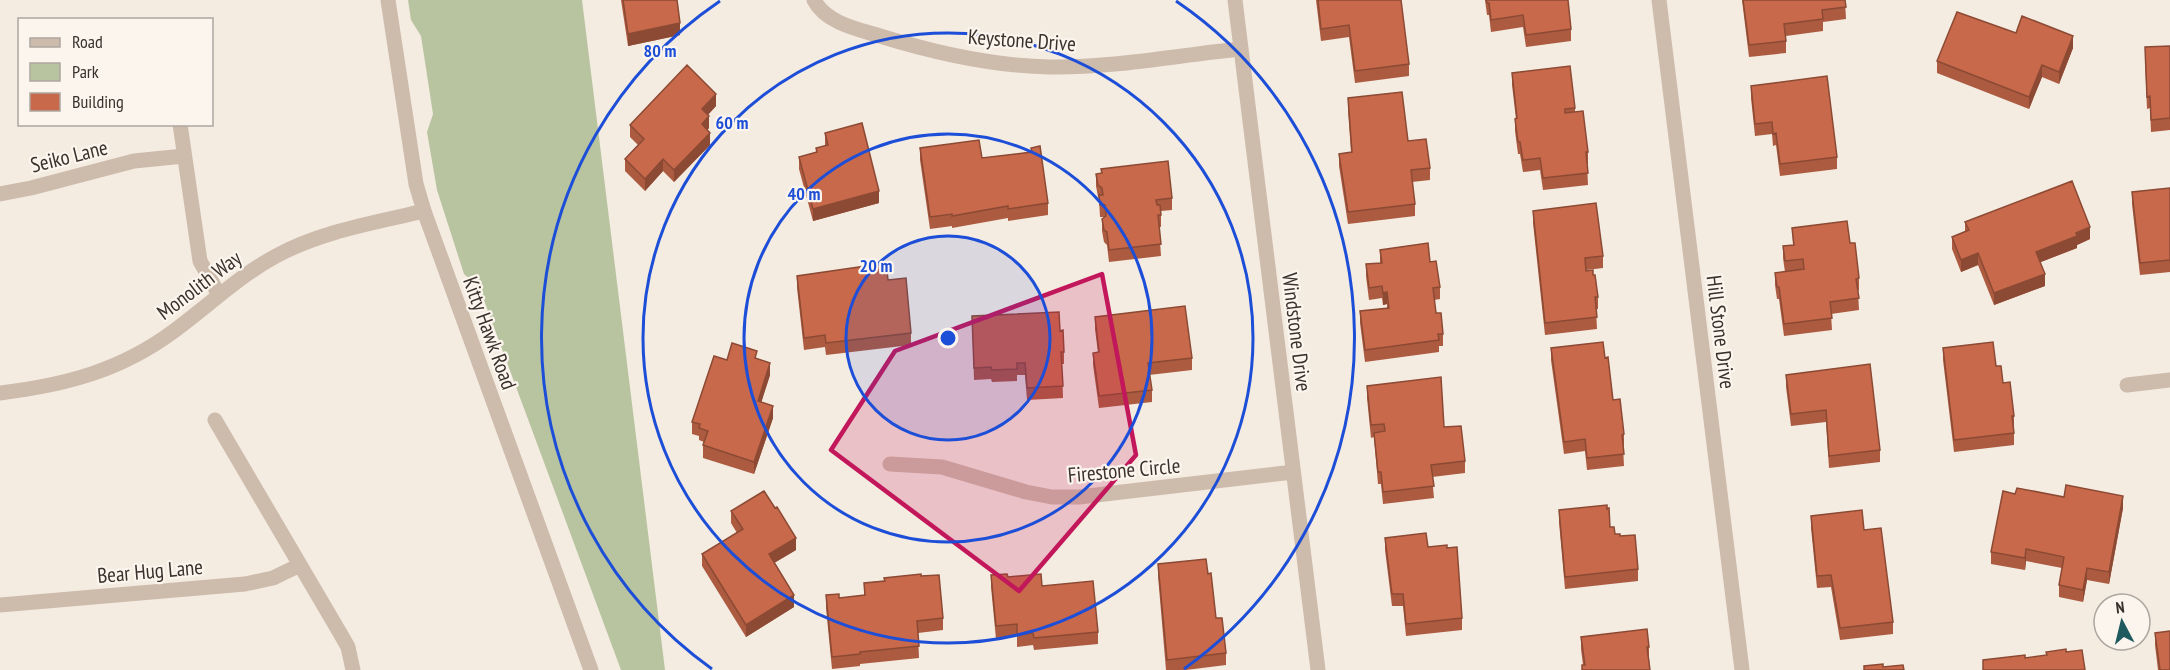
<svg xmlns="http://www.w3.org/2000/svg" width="2170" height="670" viewBox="0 0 2170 670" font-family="'PT Sans Narrow',sans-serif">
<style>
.green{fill:#b8c4a0}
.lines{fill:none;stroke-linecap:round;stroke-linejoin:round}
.service{stroke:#cdbbac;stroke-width:15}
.minor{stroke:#cdbbac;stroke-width:15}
.tertiary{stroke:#cdbbac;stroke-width:15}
.wall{fill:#ac5a40}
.shaded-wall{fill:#8c4a34}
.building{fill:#c8694b;stroke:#8c4a34;stroke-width:1.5}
.marked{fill:#c2185b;fill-opacity:0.2;stroke:#c2185b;stroke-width:4.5;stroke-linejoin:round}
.ring{fill:none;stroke:#1d4ed8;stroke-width:3}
.labels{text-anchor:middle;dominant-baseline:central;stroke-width:4.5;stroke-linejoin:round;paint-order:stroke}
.street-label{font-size:21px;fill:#3b302b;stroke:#fbf5ee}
.centre{fill:#1d4ed8;stroke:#fbf5ee;stroke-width:3}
.ring-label{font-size:18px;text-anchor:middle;font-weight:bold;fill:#1d4ed8;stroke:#fbf5ee;stroke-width:4.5;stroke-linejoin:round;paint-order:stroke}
</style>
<rect width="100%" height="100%" fill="#f4ebe1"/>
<path class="green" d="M408 0H582L665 670H621L479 287 464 274 437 190 427 132 433 114 421 36 411 20Z"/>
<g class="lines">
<path class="service" d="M180 124 200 261 219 295
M0 194 31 188 134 161 184 156
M215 420 340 633 348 647 353 670
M0 605 245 584 273 578 300 565"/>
<path class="minor" d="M814 0C826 23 857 29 880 36 935 53 992 66 1050 67 1114 68 1178 55 1241 49
M1235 0 1318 670
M1659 0 1742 670
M2127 385 2170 380
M0 393C65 385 120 371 174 331 208 306 239 276 276 256 322 231 374 223 424 211
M890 464 942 467 1026 492 1052 497H1079L1293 472"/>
<path class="tertiary" d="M388 0 416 184 424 211 591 670"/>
</g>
<path class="wall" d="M621 0H677L680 35 628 46Z
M1316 0H1401L1409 64V76L1355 83 1349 37 1321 41Z
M1485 0H1568L1571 29V41L1526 47 1523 27 1491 32 1489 15H1487Z
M1742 0H1845L1846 19 1823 22V31L1786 36V53L1749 57Z
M2016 33 2073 48 2059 84 2042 77 2029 109 1937 73V61Z
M2170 46V130L2151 132 2150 108 2147 109 2145 59Z
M1512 73 1575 108V112L1588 152V164H1587L1588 185 1543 190 1540 170 1523 172 1520 154H1518L1515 131V119H1516L1512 85Z
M1751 86 1837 157V169L1780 176 1776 145 1773 146 1772 134 1755 136 1751 98Z
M1348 98 1408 141 1430 168V180L1412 182 1415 204V216L1348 224 1339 166V154L1351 152 1348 110Z
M716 106 708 115 709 128 707 130 710 145 674 182 663 171 645 191 625 171V159L638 145 630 137V125Z
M825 133 879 203 813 221 799 169V157L816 152V148L825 146Z
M920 148 982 158 1031 152V148L1048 203V215L1008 221V218L952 228V226L930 229 920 160Z
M1101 169 1172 198V210L1161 211V227H1159L1161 256 1109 262 1107 245 1104 242 1102 231V219L1105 217H1100L1099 198 1098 197 1096 186V174L1101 173Z
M2170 188V272L2140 275 2132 204V192Z
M1533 211 1603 256V268L1586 270 1598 297V309H1596L1597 329 1545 335 1533 223Z
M1965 222 2090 239 2077 245V248L2040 262 2045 286 1994 305 1978 265 1961 272 1952 249V237L1965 232Z
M1792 228 1850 243 1859 278V290L1858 291 1859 310 1831 314 1832 330 1784 336 1779 299H1777L1775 285V273L1785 272 1783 258V246L1793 245Z
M1380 250 1430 262 1440 287V299L1434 300 1436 313 1443 334V346H1439V352L1365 362 1360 323V311L1387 308V304L1383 305 1382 298 1369 300 1366 276V264L1380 263Z
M797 276 888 280 911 333V345L826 355 825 347 804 350 797 288Z
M972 316 1060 331 1064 352V364H1062L1063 398 1027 400 1025 375H1017V381L992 382 991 379 974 380Z
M1095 317 1192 358V370L1149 375 1152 390V402L1099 408 1093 365V353H1098L1095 329Z
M1551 348 1605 358 1613 400 1624 434V446H1623L1624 466 1587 470 1585 451 1564 454 1551 360Z
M1943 348 1996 366 2003 383 2014 416V445L1954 452 1943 360Z
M757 358 770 375 761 402 773 418 754 474 703 458V445L704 442 699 440V436L692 434V422L727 360Z
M1786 375 1880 450V462L1829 468 1826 422 1791 426 1786 387Z
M1367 386 1444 427 1465 461V473L1432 477 1434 498 1383 504 1381 484H1378L1374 437 1371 438 1367 398Z
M2015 494 2123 508 2109 584 2087 580 2083 602 2059 597V585L2062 568 2026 561 2025 570 1991 564V552Z
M1559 510 1610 527 1615 534 1620 536 1638 569V581L1565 589 1559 522Z
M731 511 796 550 774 563 794 607 746 637 702 566V554L737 533 731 523Z
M1811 516 1864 530 1893 622V634L1840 640 1831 587 1817 588 1811 528Z
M1385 538 1428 547 1462 618V630L1406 636 1403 606H1392L1385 550Z
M1158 564 1208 574 1216 618 1226 653V665L1186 670H1166L1158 576Z
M991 575 1008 577 1042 586 1098 632V644L1034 650 1033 645 1017 647V636L996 639 991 587Z
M921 576 943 618V630L918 633 919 658 860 664V666L832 669 826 608V595L839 598 864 595V583Z
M2155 633 2170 670H2158L2155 645Z
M1581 637 1649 647V659L1650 670H1582V665H1583L1581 649Z"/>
<path class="shaded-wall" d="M680 23V35L628 46V34Z
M2073 36V48L2059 84V72Z
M2042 65V77L2029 109V97Z
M716 94V106L702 121V109Z
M709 116V128L702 136V124Z
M710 133V145L674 182V170Z
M663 159V171L645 191V179Z
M879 191V203L813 221V209Z
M2090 227V239L2077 245V248L2036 264V252Z
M1978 253V265L1961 272V260Z
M2045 274V286L1994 305V293Z
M1387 292V304L1383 305V293Z
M770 363V375L758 413V401Z
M773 406V418L754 474V462Z
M2123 496V508L2109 584V572Z
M796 538V550L769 566V554Z
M2026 549V561L2025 570V558Z
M2087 568V580L2083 602V590Z
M794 595V607L746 637V625Z"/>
<path class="building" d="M623 0H677L680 23 628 34Z
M1318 0H1401L1409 64 1355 71 1349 25 1321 29Z
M1486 0H1568L1571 29 1526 35 1523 15 1491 20 1489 3H1487Z
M1743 0H1845L1846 7 1822 10 1823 19 1784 24 1786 41 1749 45Z
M1957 12 2016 33 2022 16 2073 36 2059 72 2042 65 2029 97 1937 61Z
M2170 46V118L2151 120 2150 96 2147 97 2145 47Z
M687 65 716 94 702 109 709 116 702 124 710 133 674 170 663 159 645 179 625 159 644 139 630 125Z
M1570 66 1575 108 1565 109V113L1583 111 1588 152H1586L1588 173 1543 178 1540 158 1523 160 1520 142H1518L1515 119 1517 118 1512 73Z
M1827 76 1837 157 1780 164 1776 133 1773 134 1772 122 1755 124 1751 86Z
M1402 92 1408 141 1426 139 1430 168 1411 170 1415 204 1348 212 1339 154 1352 152 1348 98Z
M862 123 879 191 813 209 799 157 817 152 816 148 828 145 825 133Z
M979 140 982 158 1032 152 1031 148 1040 146 1048 203 1008 209V206L952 216V214L930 217 920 148Z
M1168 161 1172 198 1156 200 1157 205H1160L1161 215H1158L1161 244 1109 250 1107 232 1104 230 1102 219 1106 216 1105 205H1100L1099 195H1103L1102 188 1098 185 1096 174 1102 173 1101 169Z
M2072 181 2090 227 2076 233 2077 236 2036 252 2045 274 1994 293 1978 253 1961 260 1952 237 1969 230 1965 222Z
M2170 188V260L2140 263 2132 192Z
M1596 203 1603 256 1585 258 1586 271 1593 270V275H1595L1598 297H1595L1597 317 1545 323 1533 211Z
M1847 221 1850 243H1855L1859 278 1856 279 1859 298 1830 302 1832 318 1784 324 1779 287H1777L1775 273 1804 269 1803 259 1785 261 1783 246 1794 245 1792 228Z
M1428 243 1430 262 1436 261 1440 287 1433 288 1436 313H1441L1443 334H1438L1439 340 1365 350 1360 311 1389 308 1387 292 1383 293 1382 286 1369 288 1366 264 1382 263 1380 250Z
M886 263 888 280 906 278 911 333 826 343 825 335 804 338 797 276Z
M1185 306 1192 358 1148 363 1152 390 1099 396 1093 353 1099 352 1095 317Z
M1059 312 1060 331 1063 330 1064 352H1061L1063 386 1027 388 1025 363H1017V369L992 370 991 367 974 368 972 316Z
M1603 342 1605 358 1608 357 1613 400 1620 399 1624 434 1622 435 1624 454 1587 458 1585 439 1564 442 1551 348Z
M1993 342 1996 366H2001L2003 383 2010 382 2014 416H2012L2014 433 1954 440 1943 348Z
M732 343 757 351 755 358 770 363 758 401 773 406 754 462 703 445 708 431 699 428 700 424 692 422 714 356 727 360Z
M1870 364 1880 450 1829 456 1826 410 1791 414 1786 375Z
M1441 377 1444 427 1461 426 1465 461 1431 465 1434 486 1383 492 1381 472H1378L1374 433 1385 431 1384 424 1371 425 1367 386Z
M2066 485 2123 496 2109 572 2087 568 2083 590 2059 585 2064 557 2026 549 2025 558 1991 552 2003 491 2015 494 2017 488 2064 497Z
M764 491 775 508 777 507 796 538 769 554 794 595 746 625 702 554 743 529 731 511Z
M1607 505V509L1609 508 1610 527H1614L1615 534H1620V536L1635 535 1638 569 1565 577 1559 510Z
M1862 510 1864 530 1881 528 1893 622 1840 628 1831 575 1817 576 1811 516Z
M1426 533 1428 547 1447 545V548L1457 547 1462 618 1406 624 1403 594H1392L1385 538Z
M1206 559 1208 574 1211 573 1216 618H1222L1226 653 1167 660 1158 564Z
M921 574V576L939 575 943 618 917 621 919 646 860 652V654L832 657 826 595 839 594V598L865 595 864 583 885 581 884 578Z
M1007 574 1008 577 1041 574 1042 586 1093 581 1098 632 1034 638 1033 633 1017 635V624L996 626 991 575Z
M1647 629 1649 647H1647L1650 670H1582V665H1585L1581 637Z
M2170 631V670H2160L2155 633Z
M2066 649V652L2082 650 2085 670H1983V660L2025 655V658L2047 655 2046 652Z
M1883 664V667L1903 665 1904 670H1864V666Z"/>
<path class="marked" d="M1102 274 1136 455 1019 591 831 450 895 351Z"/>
<circle cx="948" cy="338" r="102" fill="#1d4ed8" fill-opacity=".12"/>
<g class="ring">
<circle cx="948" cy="338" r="102"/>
<circle cx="948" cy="338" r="204"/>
<circle cx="948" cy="338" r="305"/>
<path d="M712 669A407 407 0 0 1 720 1M1176 1A407 407 0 0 1 1184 669"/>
</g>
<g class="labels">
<g class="street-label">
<text transform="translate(1022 40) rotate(4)">Keystone Drive</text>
<text transform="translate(69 156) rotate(-14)">Seiko Lane</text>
<text transform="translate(199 285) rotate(-37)">Monolith Way</text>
<text transform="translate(1297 332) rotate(83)">Windstone Drive</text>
<text transform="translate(1721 332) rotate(83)">Hill Stone Drive</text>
<text transform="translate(490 333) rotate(70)">Kitty Hawk Road</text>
<text transform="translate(1124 470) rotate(-5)">Firestone Circle</text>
<text transform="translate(150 571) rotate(-5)">Bear Hug Lane</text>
</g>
</g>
<circle cx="948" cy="338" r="9" class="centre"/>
<g class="ring-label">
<text x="660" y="57">80 m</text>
<text x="732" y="129">60 m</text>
<text x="804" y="200">40 m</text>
<text x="876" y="272">20 m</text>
</g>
<rect x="18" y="18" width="195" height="108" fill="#fbf5ee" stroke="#aea6a0" stroke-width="1.5"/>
<rect x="30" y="38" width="30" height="9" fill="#cdbbac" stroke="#aea6a0" stroke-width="1.5"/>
<text x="72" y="48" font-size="18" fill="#3b302b">Road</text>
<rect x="30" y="63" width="30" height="18" fill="#b8c4a0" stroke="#aea6a0" stroke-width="1.5"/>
<text x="72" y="78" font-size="18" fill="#3b302b">Park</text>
<rect x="30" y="93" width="30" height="18" fill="#c8694b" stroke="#aea6a0" stroke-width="1.5"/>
<text x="72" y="108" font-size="18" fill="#3b302b">Building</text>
<g transform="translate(2122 622) rotate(353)"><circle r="28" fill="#fbf5ee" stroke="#aea6a0" stroke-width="1.5"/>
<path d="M0-4.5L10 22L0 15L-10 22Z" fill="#1f5a5e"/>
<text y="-9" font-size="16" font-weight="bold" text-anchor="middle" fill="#3b302b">N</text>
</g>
</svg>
